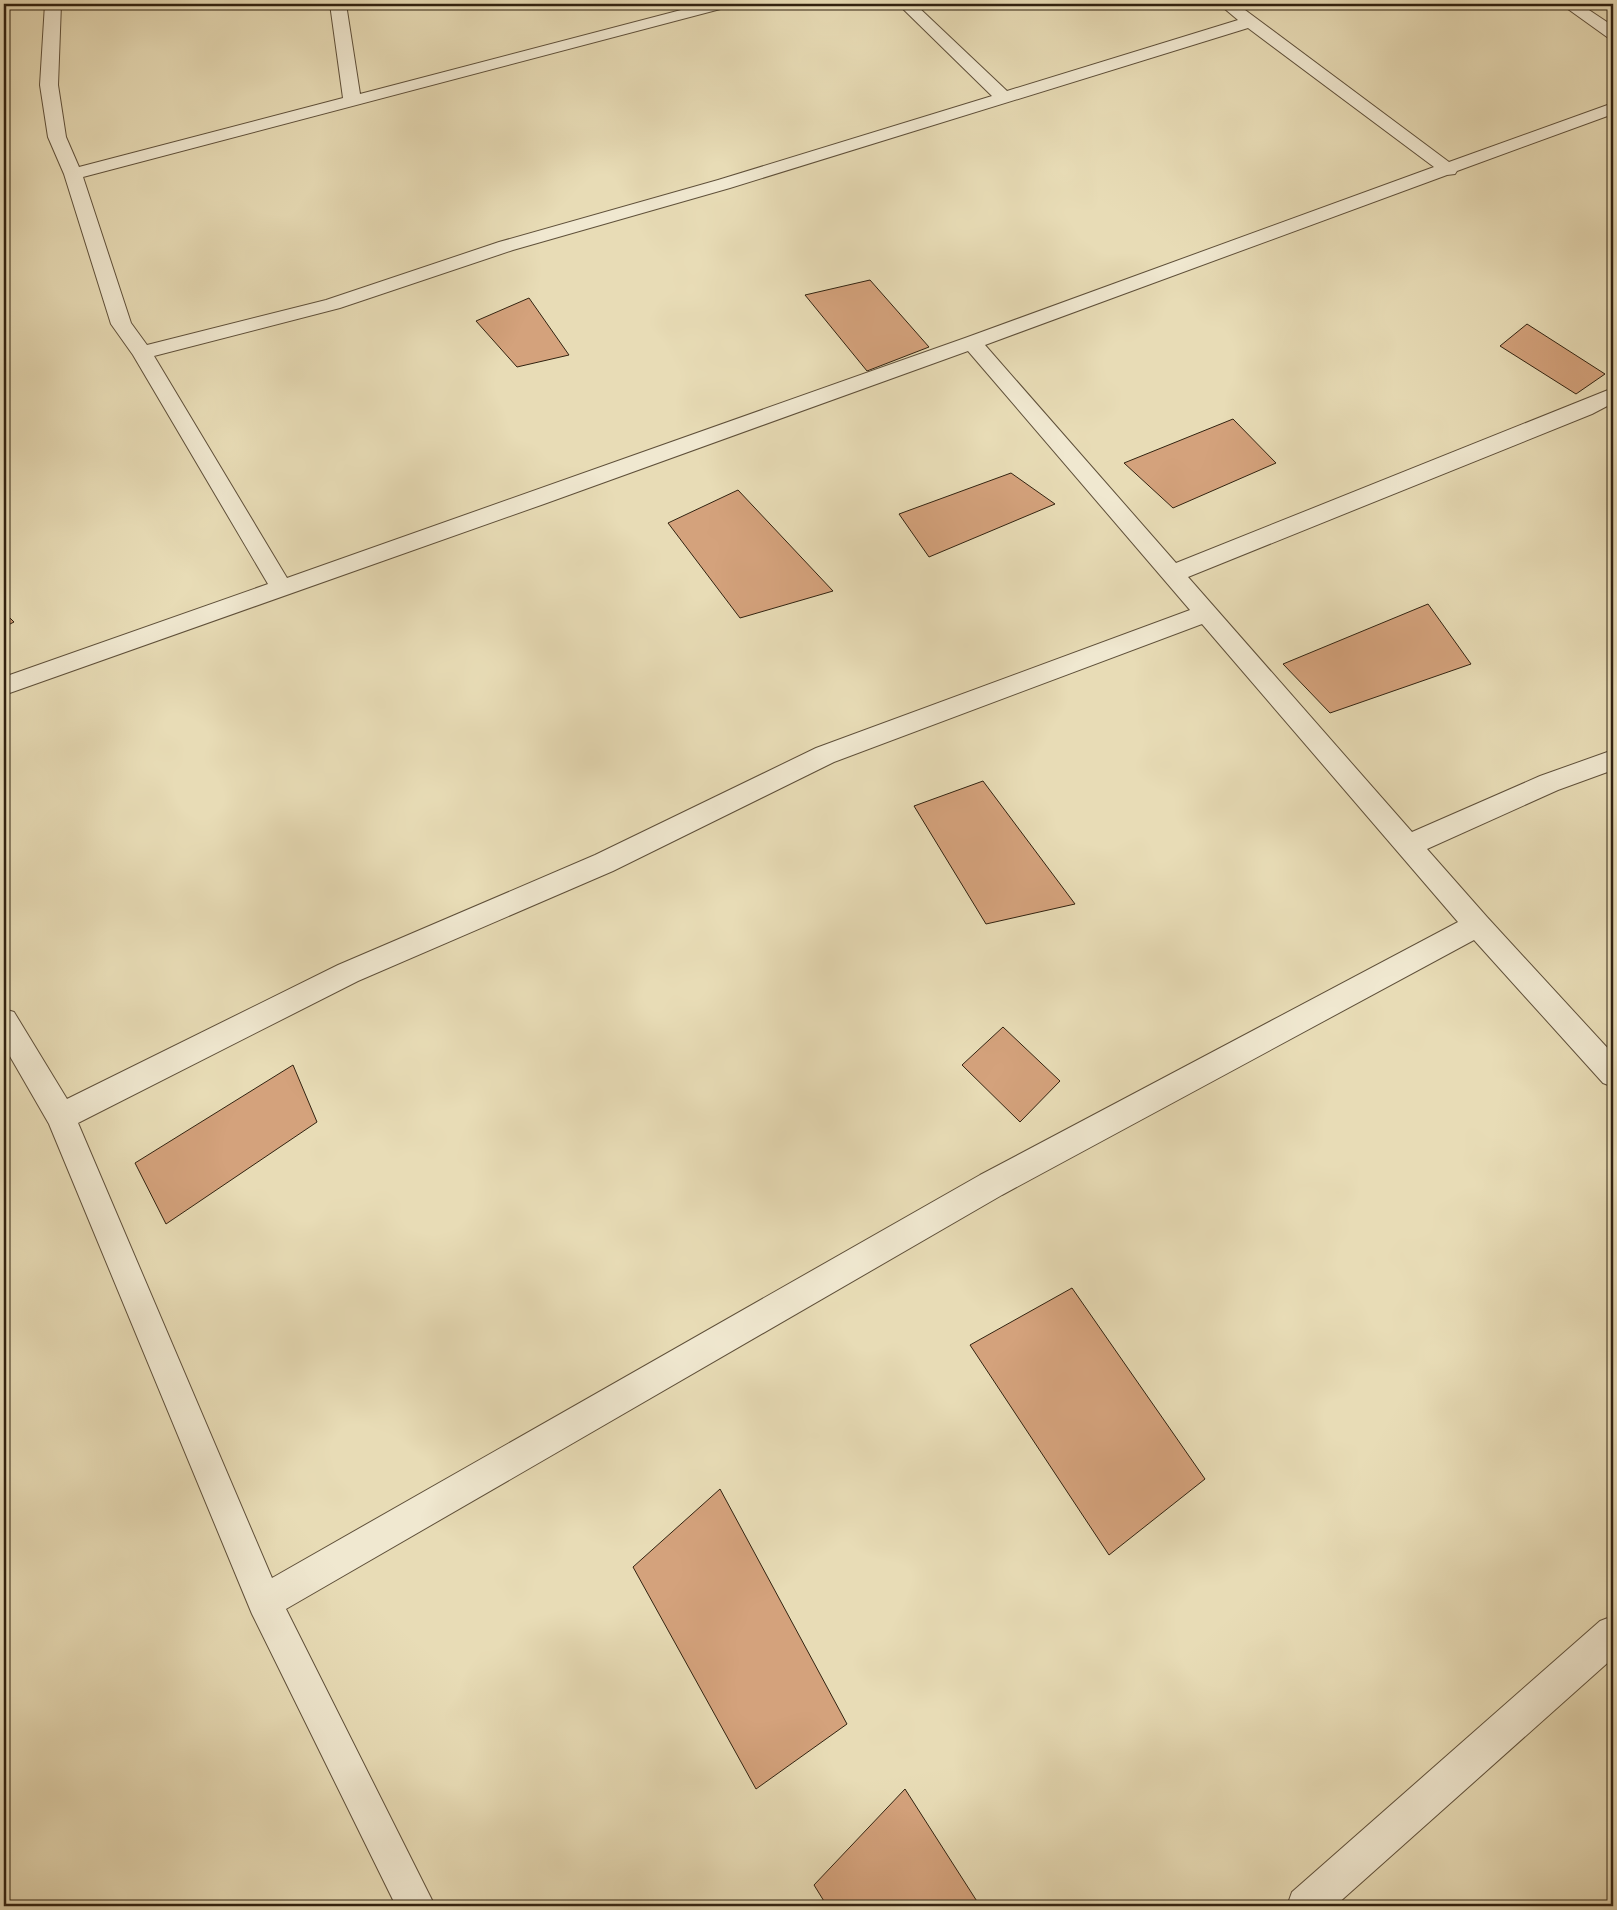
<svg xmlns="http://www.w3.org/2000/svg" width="1617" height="1910" viewBox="0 0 1617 1910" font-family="'EB Garamond',serif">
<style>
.building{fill:#d4a27c;stroke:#312210}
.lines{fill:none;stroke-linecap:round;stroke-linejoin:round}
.minor-casing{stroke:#5f503a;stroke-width:2}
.minor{fill:#f0e8d0;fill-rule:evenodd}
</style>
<rect width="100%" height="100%" fill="#e8dcb6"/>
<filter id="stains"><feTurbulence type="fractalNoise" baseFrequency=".004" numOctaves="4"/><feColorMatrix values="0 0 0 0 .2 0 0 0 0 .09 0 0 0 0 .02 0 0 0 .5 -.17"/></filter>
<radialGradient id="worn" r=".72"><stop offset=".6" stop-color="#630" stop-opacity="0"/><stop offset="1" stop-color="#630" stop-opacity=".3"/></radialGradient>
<path class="building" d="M870 280 929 347 867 371 805 295Z
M529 298 569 355 517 367 476 321Z
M1527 324 1605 374 1576 394 1500 346Z
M1233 419 1276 463 1173 508 1124 463Z
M1011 473 1055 504 929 557 899 514Z
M738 490 833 591 740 618 668 523Z
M1428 604 1471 664 1330 713 1283 664Z
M4 612 14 622 4 627Z
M983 781 1075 904 986 924 914 806Z
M1003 1027 1060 1081 1020 1122 962 1065Z
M293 1065 317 1122 166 1224 135 1163Z
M1072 1288 1205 1479 1109 1555 970 1345Z
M720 1489 847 1724 756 1789 633 1567Z
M905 1789 980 1906H827L814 1885Z"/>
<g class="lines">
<g class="minor-casing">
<path id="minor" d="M45 4H61L58 85 66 137 79 167 343 98 330 4H346L360 94 704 4H730L728 7 83 177 131 323 147 345 326 300 499 242 718 180 992 96 898 4H915L1007 91 1238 20 1219 4H1237L1449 162 1613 103V114L1457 171 1455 174 1447 175 985 345 1176 563 1613 388V403L1592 414 1188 577 1412 832 1540 776 1613 750V770L1558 790 1427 849 1487 917 1613 1054V1087L1603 1083 1474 940 1002 1195 286 1609 435 1906H396L252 1614 49 1124 4 1046V1009L14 1012 67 1099 338 965 595 855 816 748 1190 610 968 351 544 504 4 695V677L268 584 133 355 111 324 64 174 48 137 40 85ZM1248 28 1434 167 965 338 287 578 154 356 340 308 513 250 730 188ZM1202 624 1458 922 980 1175 272 1578 78 1123 358 981 613 871 834 762Z
M1561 4H1580L1613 26V38L1607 37Z
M1613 1616V1658L1335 1906H1287L1292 1892 1600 1621Z"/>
</g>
<use href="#minor" class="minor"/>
</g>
<rect width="1617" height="1910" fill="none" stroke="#e8dcb6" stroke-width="20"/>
<rect x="5" y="5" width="1607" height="1900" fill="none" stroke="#312210" stroke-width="2.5"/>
<rect x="10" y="10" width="1597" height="1890" fill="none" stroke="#312210"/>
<rect width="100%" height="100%" filter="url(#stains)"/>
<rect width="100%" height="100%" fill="url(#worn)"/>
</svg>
